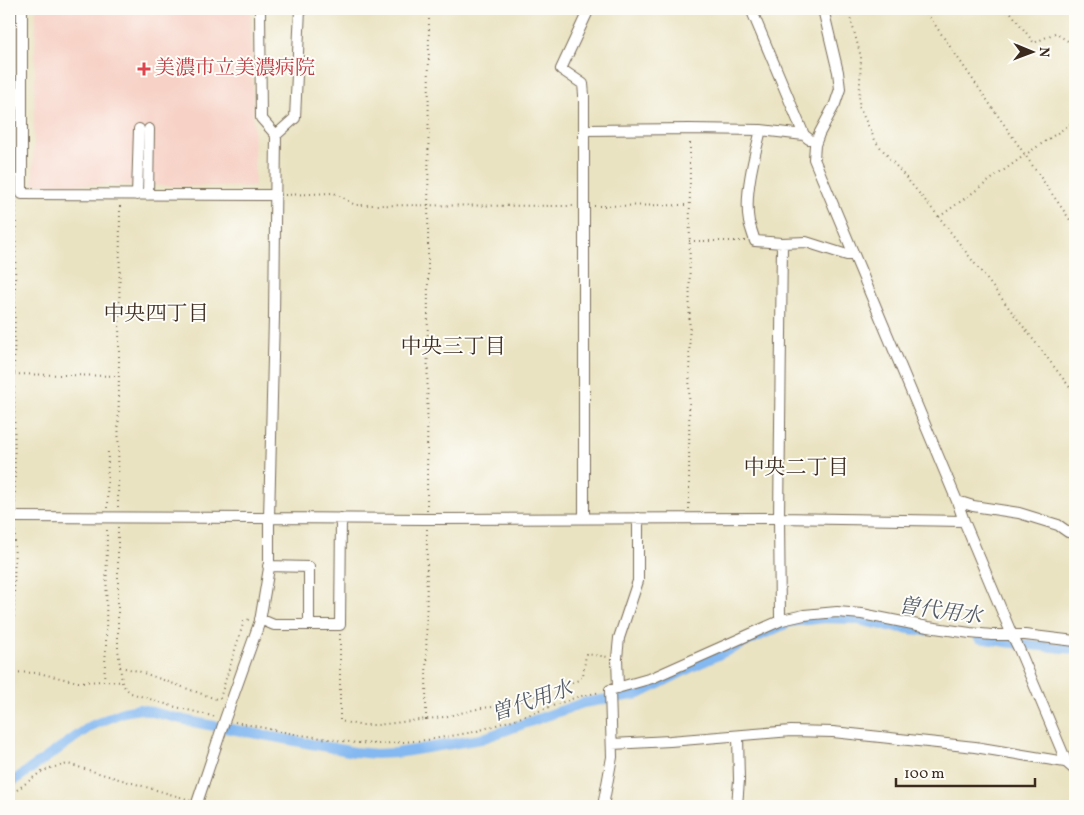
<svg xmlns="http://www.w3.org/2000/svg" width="1084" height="815" viewBox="0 0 1084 815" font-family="Vollkorn,'Noto Serif JP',serif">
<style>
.built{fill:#f7d1c6}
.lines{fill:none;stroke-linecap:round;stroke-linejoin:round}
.canal{stroke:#83b8f1;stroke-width:10}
.minor-casing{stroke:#786b57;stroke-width:12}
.path{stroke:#786b57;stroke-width:2;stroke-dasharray:1 4;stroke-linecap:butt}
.minor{stroke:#fff;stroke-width:10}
.health-dot{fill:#e0444e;stroke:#fdfcf7;stroke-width:2}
.labels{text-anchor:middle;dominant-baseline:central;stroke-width:4;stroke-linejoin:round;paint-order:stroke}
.health-label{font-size:20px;fill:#be3a42;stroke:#fdfcf7;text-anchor:start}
.neighbourhood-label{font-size:21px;fill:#3b2a1e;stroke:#fdfcf7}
.water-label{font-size:21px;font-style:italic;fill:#545c68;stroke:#fdfcf7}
</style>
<rect width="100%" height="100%" fill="#fdfcf7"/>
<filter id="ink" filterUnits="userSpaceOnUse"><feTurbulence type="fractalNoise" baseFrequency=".02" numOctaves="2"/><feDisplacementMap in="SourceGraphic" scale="10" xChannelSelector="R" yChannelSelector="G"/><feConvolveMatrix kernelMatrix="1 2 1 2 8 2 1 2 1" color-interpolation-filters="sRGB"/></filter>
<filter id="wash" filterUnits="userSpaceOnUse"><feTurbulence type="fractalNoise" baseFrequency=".0096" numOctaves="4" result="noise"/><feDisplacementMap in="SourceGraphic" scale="20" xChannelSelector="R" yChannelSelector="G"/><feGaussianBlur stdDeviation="1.12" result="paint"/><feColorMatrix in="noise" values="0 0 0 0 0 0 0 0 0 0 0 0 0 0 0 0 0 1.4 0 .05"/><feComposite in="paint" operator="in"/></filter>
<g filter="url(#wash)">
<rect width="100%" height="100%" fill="#eae3c2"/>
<path class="built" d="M36 9H251L255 187 33 184Z"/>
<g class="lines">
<path class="canal" d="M979 638 1020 644 1075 649
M9 784 91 726 123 712 140 709 193 722 354 752 376 754 397 753 481 739 583 703 639 694 692 667 790 622 825 618 854 619 888 626 925 631"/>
</g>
</g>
<g filter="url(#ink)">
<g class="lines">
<g class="minor-casing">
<path id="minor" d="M22 9V194L276 195
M260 9 261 118 276 135 295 118 300 9
M751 9 804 135 809 139
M823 9 838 72 840 89 835 104 819 134 815 145 814 159 957 501 964 521 1012 635 1019 649 1067 763 1075 770
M585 130 690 129 761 130 804 135
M761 130C754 157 744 195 749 222 751 229 753 235 755 241L782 243 806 242 847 255H854
M276 135 274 317 269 518 427 519 779 518 964 521
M137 195 139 129
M148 195 149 129
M782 243 779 518 780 617 782 620 804 615 837 612 862 614 928 627 970 633 992 635H1025L1075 641
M957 501 973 506 1019 513 1058 525 1068 532 1075 533
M9 517 269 518V568L260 621 225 719 196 806
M584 518V95L583 84 561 69 589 9
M268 566 309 567V625
M260 619 274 625H340L341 518
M618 688 617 658 619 638 638 581V518
M612 744 670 741 791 731 833 732 975 747 1071 763
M603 806 612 757 610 690 652 678 782 620
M737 806 739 780 738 736"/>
</g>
<path class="path" d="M848 9 861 57 859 107 876 142 939 217 1075 394
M924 9 1075 227
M1008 9 1034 43 1055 33 1071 43H1075
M285 195 334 193 355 205 575 206
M9 202H16
M594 206 689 205
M939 217 1025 155 1075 121
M689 241H746
M9 374 118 376
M118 507 120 204
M15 508 14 374 16 202
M107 508 108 448
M689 509 690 139
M427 510 429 9
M118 527V649L122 682 125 688 131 693 172 706 216 717
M340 634V721L359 725H377L444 717 481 708 505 706 579 680 583 676 586 654 608 657
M120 667 138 671 216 699 220 698 244 621 250 619
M9 672 38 673 78 682 104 681 122 682
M13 672 15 527
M104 681 106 647 107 526
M426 720 427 527
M235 722 294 734 357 743 379 744 427 740 474 732 528 715 577 697 601 692
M9 796 38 774 50 768 68 764 190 800"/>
<use href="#minor" class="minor"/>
</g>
</g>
<path class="health-dot" d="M141.5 61.5h5v5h5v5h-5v5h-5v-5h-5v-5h5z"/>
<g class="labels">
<g class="health-label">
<text x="155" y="69">美濃市立美濃病院</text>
</g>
<g class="neighbourhood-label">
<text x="156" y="314">中央四丁目</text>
<text x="453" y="347">中央三丁目</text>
<text x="796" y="468">中央二丁目</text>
</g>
<g class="water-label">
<text transform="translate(940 612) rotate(8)">曽代用水</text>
<text transform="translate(532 702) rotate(-19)">曽代用水</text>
</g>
</g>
<rect width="1084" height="815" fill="none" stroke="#fdfcf7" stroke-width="30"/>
<g transform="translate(1032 52) rotate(91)" stroke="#fdfcf7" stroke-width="4" paint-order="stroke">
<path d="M0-4L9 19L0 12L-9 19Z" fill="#3b2a1e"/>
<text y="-8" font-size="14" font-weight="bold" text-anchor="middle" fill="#3b2a1e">N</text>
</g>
<path d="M896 778v8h139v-8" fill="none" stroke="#3b2a1e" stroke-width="2.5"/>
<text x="904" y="778" font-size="15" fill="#3b2a1e" stroke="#fdfcf7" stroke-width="4" paint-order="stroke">100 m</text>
</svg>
